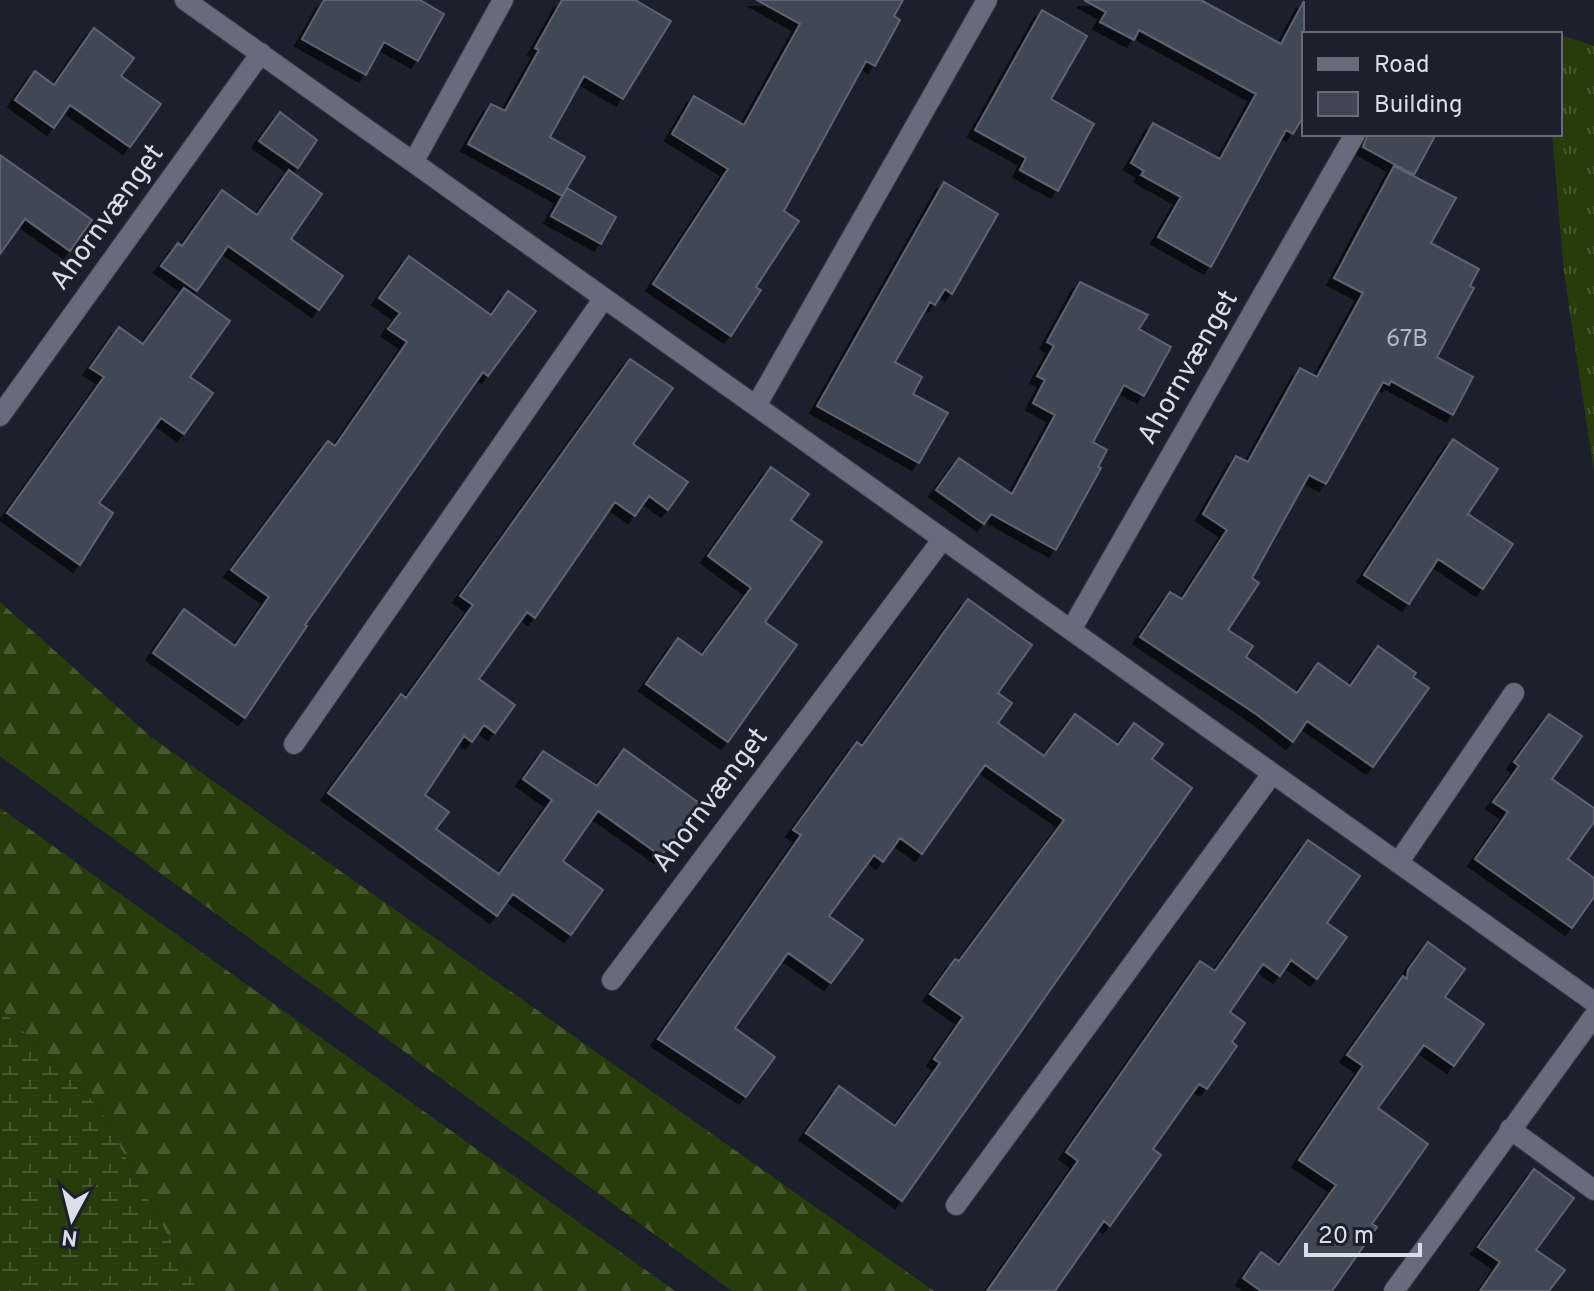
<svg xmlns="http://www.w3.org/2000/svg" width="1594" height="1291" viewBox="0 0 1594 1291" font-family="Overpass,sans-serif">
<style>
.grass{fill:url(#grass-tufts)}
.forest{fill:url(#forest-firs)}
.wetland{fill:url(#wetland-marsh)}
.building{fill:#404654;stroke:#5d6373;stroke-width:2;filter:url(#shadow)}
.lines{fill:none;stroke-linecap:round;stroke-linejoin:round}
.minor-casing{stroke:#393c47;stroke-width:22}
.minor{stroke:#666c7b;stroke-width:20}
.labels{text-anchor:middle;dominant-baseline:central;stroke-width:6;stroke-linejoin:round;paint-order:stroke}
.number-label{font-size:24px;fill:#b4b8c2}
.street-label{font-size:28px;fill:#dadee7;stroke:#1b202c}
</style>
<defs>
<pattern id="grass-tufts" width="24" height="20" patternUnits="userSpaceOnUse" patternTransform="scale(2)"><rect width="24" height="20" fill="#263c0a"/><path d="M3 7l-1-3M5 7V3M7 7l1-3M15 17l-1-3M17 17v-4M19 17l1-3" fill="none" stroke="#45582e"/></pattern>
<pattern id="forest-firs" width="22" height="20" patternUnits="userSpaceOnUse" patternTransform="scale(2)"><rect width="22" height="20" fill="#263c0a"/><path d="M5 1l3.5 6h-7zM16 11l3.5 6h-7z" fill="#45582e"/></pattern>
<pattern id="wetland-marsh" width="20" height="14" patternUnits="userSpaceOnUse" patternTransform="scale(2)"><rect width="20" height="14" fill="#263c0a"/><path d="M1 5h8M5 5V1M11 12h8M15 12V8" fill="none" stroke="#45582e"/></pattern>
<filter id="shadow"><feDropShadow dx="-7" dy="7" stdDeviation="0" flood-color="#0009"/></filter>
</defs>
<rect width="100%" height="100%" fill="#1b202c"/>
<path class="grass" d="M1560 35 1594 46V472L1564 273 1552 134H1560Z"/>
<path class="forest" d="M0 602 151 737 934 1291H732L0 756Z
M0 808 675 1291H198L99 1108 0 1008Z"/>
<path class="wetland" d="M0 1008 99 1108 198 1291H0Z"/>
<path class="building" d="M324 0H420L444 14 418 61 384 42 366 75 302 39Z
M562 0H635L671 21 623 99 584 76 550 137 585 157 562 196 468 144 491 104 505 111 539 50 535 48Z
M757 0H903L894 16 900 20 875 66 866 61 784 211 799 221 756 287 761 290 731 336 653 284 728 169 672 134 694 96 744 125 800 24Z
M1084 0H1201L1281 44 1304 1V115L1293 134 1286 130 1211 267 1158 237 1181 197 1141 175 1144 171 1131 163 1153 123 1220 159 1256 94 1139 30 1134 40 1100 22 1106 12Z
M1042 10 1087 36 1051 99 1094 124 1058 191 1020 170 1026 158 975 130Z
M94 28 134 58 121 76 161 104 130 147 70 105 54 128 15 100 35 71 54 85Z
M280 112 317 140 298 168 259 141Z
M1368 134H1436L1414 175 1363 147Z
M0 155 92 220 70 251 25 219 0 254Z
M1394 166 1456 198 1431 243 1479 269 1470 286 1474 288 1437 357 1473 377 1453 415 1391 381 1389 385 1383 382 1326 484 1309 475 1252 578 1259 583 1228 630 1253 646 1246 657 1297 693 1318 663 1350 686 1378 646 1416 673 1413 677 1429 688 1373 767 1307 721 1293 742 1256 714 1140 637 1170 592 1182 599 1227 530 1203 514 1236 456 1248 462 1300 368 1317 377 1363 293 1334 278Z
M289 170 322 194 291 239 343 276 319 310 228 246 197 291 161 266 178 243 182 246 222 190 257 215Z
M944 182 998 214 952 294 945 289 935 305 930 302 895 362 922 377 913 394 948 413 919 463 817 406Z
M567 188 616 217 601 244 551 216Z
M409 256 491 315 508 291 536 311 488 376 483 372 305 625 307 626 245 718 153 653 184 609 235 646 269 597 231 570 328 441 335 446 407 342 388 329 400 313 379 298Z
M1080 282 1148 315 1139 329 1171 347 1144 396 1124 385 1093 442 1107 450 1098 467 1101 468 1056 550 991 514 984 524 936 490 959 458 1012 494 1055 415 1033 403 1045 380 1037 376 1054 346 1047 342Z
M184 288 230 321 190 377 213 393 184 434 161 418 99 503 113 513 80 565 7 513 104 377 90 368 119 327 143 344Z
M630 359 673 388 633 444 688 482 668 510 649 496 635 516 615 502 535 618 527 612 479 679 515 705 495 733 484 725 472 742 464 736 425 795 449 812 436 829 499 874 552 800 523 779 543 751 597 786 624 749 699 803 661 856 598 811 563 861 603 890 571 935 513 894 497 916 328 793 401 694 406 698 473 605 460 596Z
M1453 439 1498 469 1468 514 1513 544 1483 589 1438 559 1409 604 1364 575Z
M771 467 809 494 791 520 822 542 765 622 797 645 728 742 646 684 678 638 702 655 751 588 708 556Z
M968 599 1032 645 998 693 1012 703 998 723 1044 756 1075 714 1118 745 1134 723 1163 744 1152 759 1192 788 902 1201 806 1133 839 1086 895 1126 940 1063 934 1059 963 1017 930 994 955 959 959 961 1064 820 985 765 922 854 900 838 883 862 874 855 829 916 863 940 831 983 788 953 735 1028 775 1057 746 1097 658 1039 801 835 793 830 857 742 862 746Z
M1549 714 1582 736 1552 779 1594 808V822L1568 859 1594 878V897L1572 928 1475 859 1508 812 1493 802 1519 766 1514 762Z
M1308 840 1360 876 1327 923 1347 937 1317 979 1291 960 1280 976 1263 964 1230 1012 1245 1023 1232 1042 1237 1046 1207 1089 1199 1084 1153 1149 1161 1155 1110 1226 1104 1221 1055 1291H987L1078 1161 1066 1152 1200 961 1215 971Z
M1428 942 1465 969 1445 997 1484 1024 1454 1066 1424 1045 1378 1108 1428 1144 1372 1224 1377 1227 1332 1291H1261L1243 1278 1261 1252 1279 1265 1336 1185 1299 1160 1363 1066 1347 1055 1403 976 1407 979 1408 970Z
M1534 1169 1574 1198 1536 1250 1565 1270 1549 1291H1480L1500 1262 1478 1247Z"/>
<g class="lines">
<g class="minor-casing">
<path id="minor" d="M185 0 1594 1002
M414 161 503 0
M756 406 987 0
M0 416 261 53
M1071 630 1355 134
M294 744 604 298
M1398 863 1514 693
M612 980 942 540
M1510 1129 1594 1190
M956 1205 1272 774
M1394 1291 1594 1016"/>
</g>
<use href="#minor" class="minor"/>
</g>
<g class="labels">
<g class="number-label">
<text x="1407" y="340">67B</text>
</g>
<g class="street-label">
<text transform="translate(108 218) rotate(-54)">Ahornvænget</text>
<text transform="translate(1189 368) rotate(-60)">Ahornvænget</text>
<text transform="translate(711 801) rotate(-53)">Ahornvænget</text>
</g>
</g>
<rect x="1302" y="32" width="260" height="104" fill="#1b202c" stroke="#676c77" stroke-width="2"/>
<rect x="1318" y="58" width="40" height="12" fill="#666c7b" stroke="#676c77" stroke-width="2"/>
<text x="1374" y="72" font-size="24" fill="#dadee7">Road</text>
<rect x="1318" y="92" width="40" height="24" fill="#404654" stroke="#676c77" stroke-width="2"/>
<text x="1374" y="112" font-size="24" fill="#dadee7">Building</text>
<g transform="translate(72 1219) rotate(187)" stroke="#1b202c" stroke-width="6" paint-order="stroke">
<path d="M0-6L14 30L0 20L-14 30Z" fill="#dadee7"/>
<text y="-12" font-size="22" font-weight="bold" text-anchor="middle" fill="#dadee7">N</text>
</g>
<path d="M1306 1243v12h114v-12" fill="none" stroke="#dadee7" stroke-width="4"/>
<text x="1318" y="1243" font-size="24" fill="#dadee7" stroke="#1b202c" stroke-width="6" paint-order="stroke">20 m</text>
</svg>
